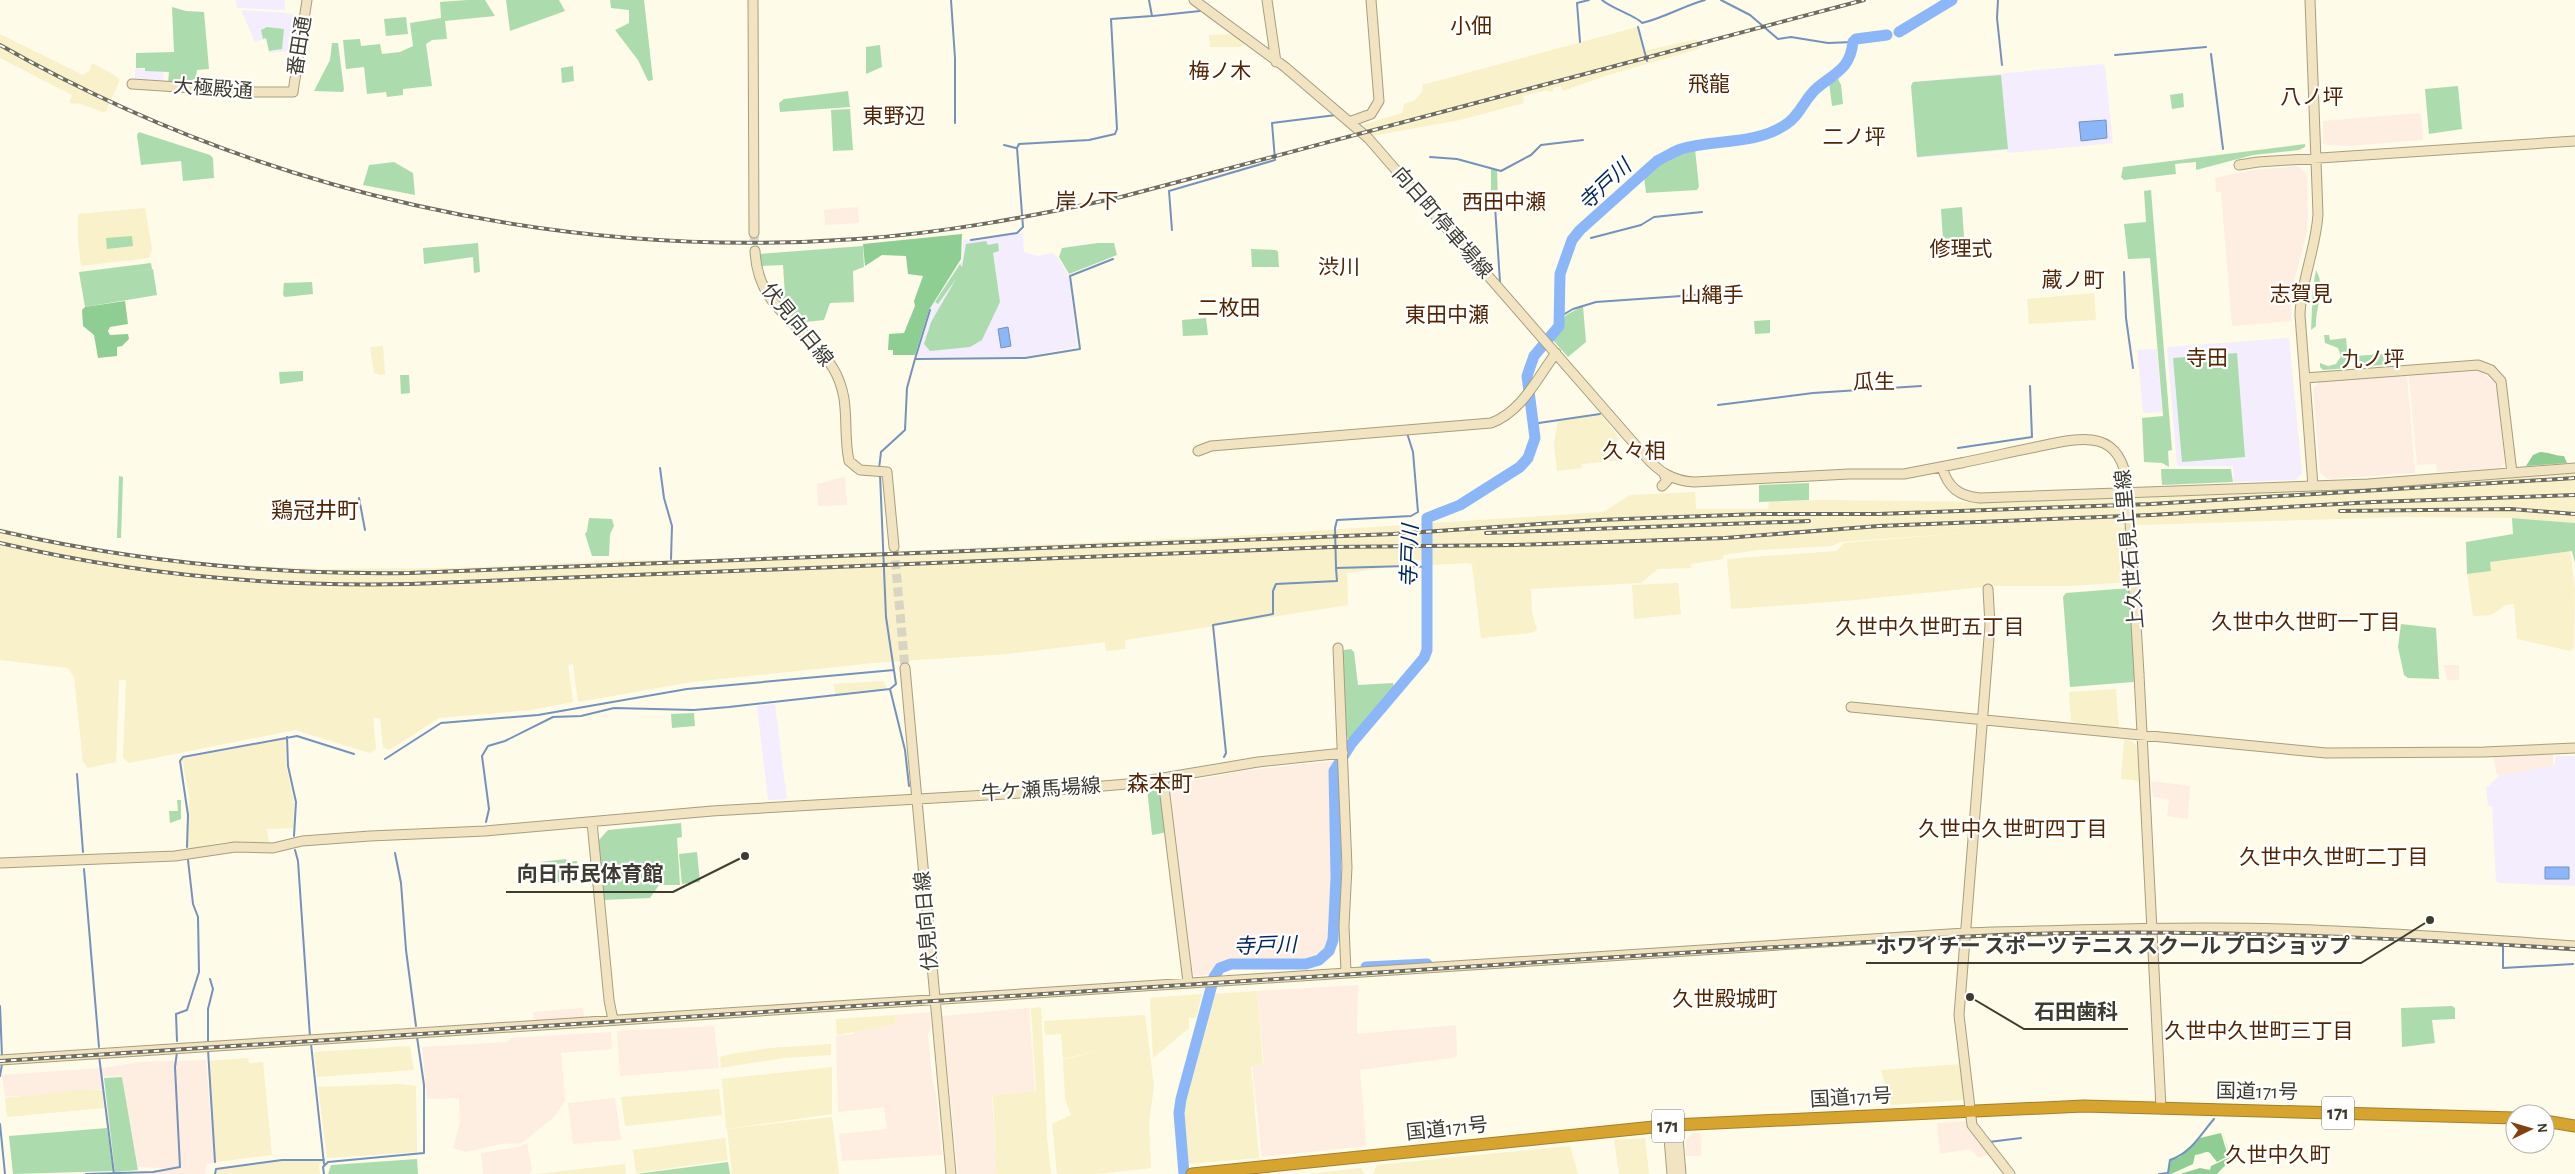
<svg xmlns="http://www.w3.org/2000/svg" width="2575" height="1174" viewBox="0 0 2575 1174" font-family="'Alegreya Sans','Noto Sans JP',sans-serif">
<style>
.commercial{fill:#feede1}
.built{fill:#f8f1c9}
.education{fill:#f4edfe}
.green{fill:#acdcae}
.forest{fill:#8fce92}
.water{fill:#8bb7f8;stroke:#7492bc}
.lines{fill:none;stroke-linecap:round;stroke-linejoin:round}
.stream{stroke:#7492bc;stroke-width:2}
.river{stroke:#8bb7f8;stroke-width:11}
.secondary-tunnel{stroke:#d8d5c3;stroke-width:9;stroke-dasharray:9 4.5;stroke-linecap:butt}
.secondary-casing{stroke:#a49f81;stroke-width:11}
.highway-casing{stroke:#a1802f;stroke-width:13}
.secondary{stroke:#f3e4c1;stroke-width:9}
.highway{stroke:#d6a42f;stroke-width:11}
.rail-casing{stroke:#6e6c5e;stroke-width:4}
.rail{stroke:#fff;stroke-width:2;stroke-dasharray:5.5;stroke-linecap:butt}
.secondary-bridge-casing{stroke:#a49f81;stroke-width:11;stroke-linecap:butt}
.secondary-bridge{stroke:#f3e4c1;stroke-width:9}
.labels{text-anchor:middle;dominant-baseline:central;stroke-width:4.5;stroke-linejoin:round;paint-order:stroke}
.shield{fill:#fff;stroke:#78766e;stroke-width:1}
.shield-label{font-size:19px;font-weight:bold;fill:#3e3c30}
.street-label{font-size:20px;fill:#3e3c30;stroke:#fff}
.neighbourhood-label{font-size:21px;fill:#522503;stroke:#fff}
.water-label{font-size:21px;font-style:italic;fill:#00265d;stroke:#fff}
.quarter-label{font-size:22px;fill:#522503;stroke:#fff}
.leader{fill:none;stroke:#3e3c30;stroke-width:2}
.callout-dot{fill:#3e3c30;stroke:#fff;stroke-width:2}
.callout-label{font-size:21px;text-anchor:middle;font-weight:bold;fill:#3e3c30;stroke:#fff;stroke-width:4.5;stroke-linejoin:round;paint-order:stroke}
</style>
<rect width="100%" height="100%" fill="#fefbe8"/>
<path class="commercial" d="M2419 113 2421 115 2423 140 2348 146 2326 145 2323 143V121Z
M2298 166 2307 174 2308 215 2306 236 2292 289 2291 321 2232 326 2221 192H2216L2215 178 2253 170Z
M858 207 859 223 825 225 824 210Z
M2478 370 2494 382 2497 391 2505 463 2500 468 2437 472 2436 464 2417 465 2409 376Z
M2407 375 2415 473 2327 479 2320 472 2313 389 2318 382Z
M843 477 845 479 847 505 818 506 817 484Z
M2444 665H2459V680H2447Z
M2553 754V766L2500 775H2497L2493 756Z
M1333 761 1329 772 1331 861 1328 939 1322 951 1307 959H1231L1222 961 1210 974 1196 976 1193 973 1170 788 1173 784 1248 770Z
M2151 781 2190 786 2188 819 2167 816 2169 799 2153 797Z
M1358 985 1357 1034 1456 1025 1457 1057 1360 1070 1366 1146 1262 1157 1252 1066 1264 1064 1257 991Z
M583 1008 584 1017 534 1021 533 1012Z
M1029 1008 1035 1091 992 1095 996 1174H958L942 1016Z
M930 1012 931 1028 928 1034 932 1078 936 1093 942 1155 842 1161 839 1134 887 1129 884 1107 838 1112 836 1036 854 1034V1032L896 1024 895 1015Z
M714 1026 719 1068 620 1076 617 1031Z
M611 1032 612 1049 561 1053 565 1101 554 1117 522 1143 501 1144 466 1152 453 1148 460 1122 459 1098 427 1099 422 1047 507 1042 511 1038Z
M206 1060 214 1163 206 1164V1174H142V1172L187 1169 138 1167 122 1076 102 1077 103 1089 5 1097 2 1075 102 1068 139 1062Z
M615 1098 621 1140 573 1144 568 1103Z
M1967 1121 1990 1154 1979 1158 1970 1149 1940 1154 1937 1123Z
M1693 1133H1700L1701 1156H1686L1685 1141Z
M527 1143 532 1170 530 1174H483L481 1153 519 1147Z"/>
<path class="built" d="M1637 27 1644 51 1697 39 1699 49 1608 75 1563 91 1561 86 1553 88V91L1549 92 1548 90 1523 96 1524 103 1460 120 1371 136 1363 125 1402 113 1404 104 1415 100 1423 91 1422 85Z
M0 34 83 75 89 71 92 63 113 74 120 80 105 113 81 104 69 103 72 95 0 58Z
M1231 34 1245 44 1240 47H1210L1209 35Z
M145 208 152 249 149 258 81 266 78 242V214Z
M2094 293 2096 320 2029 324 2027 299Z
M383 346 385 374 381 375 374 373 370 347Z
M1601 415 1617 435 1618 443 1608 445V450H1612L1613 455 1619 454 1620 460 1583 464 1581 462 1582 468 1557 471 1554 444 1558 421Z
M2575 470V523L2515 518 2405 517 2106 526 2127 527 2130 582 2070 586H1994L1844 601 1731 609 1727 559 1836 551 1844 543 1963 533 1840 542 1832 546 1758 550 1723 555V559L1691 564V568L1658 569 1641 583 1531 589 1532 612 1537 630 1531 633 1481 638 1472 565 1477 566 1468 563 1430 565 1429 560H1416L1410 564 1347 573 1348 605 1125 640 1126 649 1106 651 1105 642 1008 654 873 663 692 682 578 702 573 664 568 665 573 702 531 710 439 718 389 750 383 747 380 718H373L376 749 370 753 295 730 129 763 123 758 126 680H119L116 762 88 768 83 762 74 677 68 668 0 660V528L108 551 197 563 322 569 456 568 610 561 726 559 1235 536 1603 512 1630 495 1653 494 1695 492 1696 509H1768L1769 502 1820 500 1995 502 2224 495Z
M2570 551 2575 588 2574 647 2570 651 2517 639 2514 604 2506 605 2491 615 2473 616 2467 574 2491 571 2490 562Z
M1678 583 1681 614 1634 619 1632 585Z
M884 681 886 688 835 694 834 684Z
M2116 689 2119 728 2071 722 2069 692Z
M285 738 286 765 294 802 293 828 267 829 269 844 225 842 188 849 189 796 182 759Z
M2124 740 2132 741 2137 746 2140 781 2121 779Z
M1257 991 1263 1064 1251 1066 1259 1158 1188 1164 1184 1107 1213 994Z
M1202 994 1196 1018H1189V1028L1153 1058 1150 998Z
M1041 1007 1047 1136 1051 1174H996L993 1095 1036 1091 1031 1008Z
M895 1015 896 1024 837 1035 836 1019Z
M1145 1015 1154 1086 1111 1101 1154 1086 1149 1122 1151 1168 1096 1174H1057L1052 1124 1071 1115 1065 1099 1063 1060 1110 1048 1063 1059 1061 1034 1045 1035 1044 1021Z
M831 1044V1055L783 1058 721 1068 720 1057 731 1054 771 1048Z
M410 1046 414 1070 317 1077 314 1052Z
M248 1058 249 1063 263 1062 272 1155 216 1162 208 1061Z
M1962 1064 1964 1100 1891 1105 1881 1070Z
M832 1067V1114L726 1129 722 1079Z
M400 1084 416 1086 417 1152 327 1158 318 1087Z
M719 1089 722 1115 625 1126 621 1097Z
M78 1090H102L104 1108 7 1117 5 1098Z
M832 1117 839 1174H732L727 1129Z
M725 1138 728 1160 636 1173 633 1150Z
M1645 1138 1649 1174H1619L1614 1140Z
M1570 1146 1578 1174H1373L1377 1165Z
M297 1159H322L319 1166 320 1174H216V1169Z
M625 1164 626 1174H536Z
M1361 1168 1365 1174H1308Z"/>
<path class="education" d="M236 0H285V10L237 8Z
M241 10 287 13 301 17 297 50 269 53 266 39 255 42Z
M2102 64 2105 66 2113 143 2007 153V150L1917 158 1911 85 1913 82Z
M135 68 164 72 163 83 135 82Z
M1023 233 1024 252 1038 256 1052 253 1058 258 1069 276 1077 347 1024 357H917L931 311 930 309 962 260 963 240Z
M2289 338 2302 473 2296 480 2234 482 2233 466H2177L2167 347Z
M2157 349 2162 412 2145 413 2143 412 2137 350Z
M775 704 787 799 768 800 757 706Z
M2556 756H2575V886L2499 883 2496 881 2492 806H2488L2486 788 2500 775 2554 766Z"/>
<path class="green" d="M467 0H485L495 16 445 21 447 39 432 40 426 44 432 86 403 89V95L387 97 386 92 367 94 364 67 346 69 343 40 360 39 361 46 380 44 382 54 400 52 413 46 410 23 441 18 440 2Z
M506 0H559L565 11 510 31Z
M610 0H644L653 80 648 81 638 60 615 30 629 23V10L611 8Z
M172 7 186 11 204 12 209 69 197 70 195 84 168 83 169 72 145 71V68H136V53L174 52Z
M406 17 408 34 386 36 384 19Z
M267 27 284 29 282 49 269 51 266 38 263 39 261 30Z
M332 43H338L344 89 343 92 314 91 330 60Z
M880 45 882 67 866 74V47Z
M573 66 574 81 562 83 561 68Z
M2001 75 2008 149 1917 157 1911 86 1913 82Z
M1837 77 1841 85 1843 104 1832 106 1829 82Z
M2458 86 2462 129 2429 134 2425 89Z
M848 91 850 107 780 112 779 103 784 99Z
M2183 93 2184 107 2172 109 2170 95Z
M850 109 853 150 833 151 831 110Z
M139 132 210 155 213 158 214 178 183 181 181 161 141 165 137 135Z
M2305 144V147L2299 150 2253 155 2196 170V162L2175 164 2176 174 2124 180 2121 177 2123 167Z
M1695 149 1699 187 1697 190 1646 193 1644 176 1664 160Z
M394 162 413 173 415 195 363 185 369 165Z
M1491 169 1497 170 1498 199 1491 200Z
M2151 190 2172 450 2168 451 2169 467 2162 463 2144 462 2142 418 2163 416 2150 258 2128 259 2124 224 2146 222 2144 191Z
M1962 207 1965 252 1963 254 1944 256 1941 209Z
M132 236 133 246 107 249 106 238Z
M986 241 988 245 998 243 999 251 993 253 1000 302 982 340 970 347 930 351 924 344 931 322 956 279 938 304 935 302 960 264 962 267 966 244Z
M478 243 480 272 474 273 473 257 424 264 423 248Z
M1098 243H1114L1117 255 1069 274 1059 257 1062 248Z
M863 246 864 267 853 271 854 302 830 303 824 320 796 323 772 296H785L783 265 761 266 760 254Z
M1251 249 1276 250 1278 252 1279 267H1252Z
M151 263 152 269 119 273 153 269 157 295 85 307 79 272Z
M2316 270C2327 290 2315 306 2316 326L2311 330 2313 287Z
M312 282 313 294 285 297 283 295 284 283Z
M1583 306 1586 342 1568 357 1553 340 1566 315Z
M1206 318 1208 335 1183 336 1182 320Z
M1770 320V333L1755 334 1754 321Z
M2324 335H2329L2330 340 2346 338 2349 368 2323 370 2320 367V363L2328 366 2336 364 2341 356 2338 348 2325 343Z
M2237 353 2245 457 2182 462 2173 358Z
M2383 354 2384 365 2356 367 2355 356Z
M303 371V381L280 384 279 372Z
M400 375H409L410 393 401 394Z
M2161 469H2231L2233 482 2162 485Z
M119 476 123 477 121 538H117Z
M1809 483V500L1759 502V485Z
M589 518 612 519 614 526 610 534 609 556H592L585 534 587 531Z
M2512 518 2575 523V563L2572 551 2490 562 2491 571 2467 574 2466 542 2513 534Z
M2130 588 2136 679 2133 682 2070 687 2063 597 2066 593Z
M2401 624 2436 628 2439 679 2408 678 2404 675 2398 647Z
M1351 649 1354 652 1358 685 1393 683 1394 687 1350 740 1346 737 1341 653 1344 650Z
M694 713 695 726 672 728 671 714Z
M1158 786 1161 789 1166 831 1163 833 1152 835 1147 788Z
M177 800H181V819L170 823 169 811H178Z
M681 823 682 837 677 838 680 885H659L650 898 603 900 599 840 608 830Z
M697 852 700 882 682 884 679 854Z
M566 859 567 862 577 861 578 877 568 878V881L542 884 540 862Z
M2452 1006 2455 1008V1019L2432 1020 2435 1043 2402 1047 2401 1008Z
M122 1077 138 1170 115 1172 104 1078Z
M107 1128 113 1171 13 1174 9 1136Z
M417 1159 418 1174H328L331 1165Z
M728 1162 730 1174H636Z"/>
<path class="forest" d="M962 234 961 259 929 310 915 355H893V350H888L889 334 904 333 915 306 914 301 923 276 908 274 906 256 882 255 865 266 863 244Z
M125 301 128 324 110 327 108 331 110 335 128 334 129 339 122 346 117 347V356L98 358 94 335 83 326 82 310 85 307Z
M2540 452C2549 452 2555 456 2564 456L2567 463 2526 466 2533 455Z
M2222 1130 2231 1159 2217 1174H2180L2200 1168 2210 1170 2211 1166 2230 1157Z
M2221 1133 2228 1156 2217 1162C2206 1148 2211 1152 2195 1155L2193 1164 2171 1174H2165L2168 1173 2171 1160 2180 1157 2200 1138Z"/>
<path class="water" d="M2106 120 2107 138 2081 141 2079 122Z
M1008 327 1011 346 1001 348 998 329Z
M2545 867H2569V879H2545Z"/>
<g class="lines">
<path class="stream" d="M951 0 955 58V123
M1602 0C1611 8 1638 17 1642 23 1664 18 1683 6 1705 0
M1721 0 1750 15 1778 39 1791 37 1828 43 1853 42
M1998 0 1997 18 2002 65
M1153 16 1200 11
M1638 27 1647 61
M1580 42 1577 3 1589 0
M2211 54 2223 149
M2115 55 2206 47
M1004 145 1016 148
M1430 157 1457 159 1501 171 1531 155 1541 145 1583 140
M1495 206 1500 282
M1172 230 1169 191 1275 160 1272 123 1336 115
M1591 238 1641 225 1654 217 1702 212
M971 240 1017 233 1023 227 1017 148 1019 144 1089 140 1115 134 1117 129 1111 19 1152 16 1149 0
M2124 272 2126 318 2133 368
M1561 316 1573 309 1596 302 1710 294
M915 359 930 310
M1718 405 1813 393 1921 386
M1532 424 1600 414
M1958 448 2032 437 2030 386
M660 468 664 498 672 526 671 559
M879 469 881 452 905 430 907 388 915 359 1025 358 1080 349 1070 276 1113 259
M359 498 365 530
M1336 568 1335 528 1337 520 1411 516 1418 512 1413 452 1407 433
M890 689 905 750 909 786
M287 737 288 766 296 802 294 836
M1224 757 1226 753 1213 625 1273 614V591L1276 584 1337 581 1336 568 1407 566 1425 567
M385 759 441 723 538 715 687 689 894 670
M77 774 83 852
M486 822 489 809 482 756 488 746 505 741 553 717 581 716 614 708 694 710 729 707 890 689 896 684 886 617 880 474
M187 847 188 815 180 761 183 757 297 736 354 754
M295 850 298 861 310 1037
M395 853 401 883 406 950 416 1026
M84 869 99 1047
M2503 943V968L2573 964
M0 1006 2 1056
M177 1041 176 1014 187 1010 199 972 198 917 193 904 188 860
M208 1042V1009L213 989 210 979
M311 1044 324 1164
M208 1050 215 1162
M99 1056 114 1174
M0 1076 2 1064
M0 1124 5 1174
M1989 1142 2021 1138
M86 1174 153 1172 180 1167 175 1067 177 1052
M215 1174 216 1169 282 1160H324
M324 1174 323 1167 328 1162 424 1153V1085L417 1037
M2159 1174 2168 1173 2170 1160C2191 1153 2200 1135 2214 1119"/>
<path class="river" d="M1899 32 1952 0
M1366 967 1427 964
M1184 1174 1179 1113 1181 1099 1214 977 1220 968 1231 964H1306L1319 960 1329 951 1333 940 1336 877 1334 771 1351 744 1424 658 1427 650V518L1460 505 1520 467 1528 458 1535 438 1527 376 1534 356 1559 326 1560 274 1572 240 1580 230 1657 161C1665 157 1673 152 1681 149 1714 139 1755 145 1785 125 1800 116 1804 99 1817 88 1836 72 1850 69 1853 42L1856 39 1887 35"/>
<path class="secondary-tunnel" d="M754 233 755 251
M894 547 905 668"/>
<g class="secondary-casing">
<path id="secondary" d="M753 0 754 233
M1194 0 1285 67 1368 138 1645 456C1659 472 1673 481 1694 482L1849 474H1904L1961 463
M1267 0 1276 62
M2310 0 2318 214C2316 249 2301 280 2300 315L2313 486
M132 84 255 92H293L307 0
M1349 122 1371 114 1379 101 1371 0
M2239 165 2258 162 2575 141
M755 251C758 312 805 322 833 368 852 400 842 428 849 461L860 470 887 472 894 547
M2305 378 2478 365 2491 370 2501 381 2512 473
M1198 451 1211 446 1491 423C1522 412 1537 378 1556 353
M1942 467C1948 488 1959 496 1980 498L2368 484 2575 468
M1662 486 1667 481 1664 474
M1988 589 1990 625 1959 1015 1972 1125 2010 1174
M1338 648 1347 867 1344 926 1346 972
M905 668 951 1174
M2139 674 2161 1108
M1851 707 2326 753 2484 752 2575 748
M1163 779 1188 982
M592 822 609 1000 613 1020
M0 863 175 856 235 847 273 848 302 841 370 836 485 831 712 811 1021 793 1127 784 1258 762 1343 753
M0 1060 1965 933C2071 930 2177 926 2283 929 2381 932 2478 939 2575 946
M1673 1125 1678 1138 1681 1174
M1672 1174 1669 1138 1673 1125"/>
</g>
<g class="highway-casing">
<path id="highway" d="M2545 1121 2575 1126
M1192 1174 1673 1125 2084 1106 2515 1118"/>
</g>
<use href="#secondary" class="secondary"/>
<use href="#highway" class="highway"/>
<g class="rail-casing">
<path id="rail" d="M0 45C259 192 560 260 857 239 946 233 1034 216 1121 197L1864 0
M2340 511 2511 509 2575 514
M0 531C136 562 271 575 410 573L1393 534 1599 520 1759 514H1878L2151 504 2575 478
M1486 533 1809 521
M0 543C135 575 272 587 411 584L1332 547 1513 545 1725 538 1879 526 2151 515 2373 502 2575 495
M0 1061 1759 948C1861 943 1964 935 2066 933 2236 930 2406 939 2575 949"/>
</g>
<use href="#rail" class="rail"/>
<g class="secondary-bridge-casing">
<path id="secondary-bridge" d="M1961 463C1986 458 2011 452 2036 447 2083 437 2121 427 2128 488L2139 674"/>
</g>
<use href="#secondary-bridge" class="secondary-bridge"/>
</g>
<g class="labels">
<g class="shield">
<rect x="2322" y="1096.5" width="32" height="33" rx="4"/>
<rect x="1652" y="1109.5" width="32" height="33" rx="4"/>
</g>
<g class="shield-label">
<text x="2338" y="1113">171</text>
<text x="1668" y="1126">171</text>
</g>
<g class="street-label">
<text transform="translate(300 46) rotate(-81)">番田通</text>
<text transform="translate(213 89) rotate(4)">大極殿通</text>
<text transform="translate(1442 223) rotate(49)">向日町停車場線</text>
<text transform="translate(797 325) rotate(51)">伏見向日線</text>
<text transform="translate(2130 549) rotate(-95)">上久世石見上里線</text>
<text transform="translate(1041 790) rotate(-4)">牛ケ瀬馬場線</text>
<text transform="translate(927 921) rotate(-95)">伏見向日線</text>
<text transform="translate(2257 1092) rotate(1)">国道171号</text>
<text transform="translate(1851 1098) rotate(-3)">国道171号</text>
<text transform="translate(1447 1129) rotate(-6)">国道171号</text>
</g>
<g class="neighbourhood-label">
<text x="1471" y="26">小佃</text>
<text x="1220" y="71">梅ノ木</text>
<text x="1709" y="84">飛龍</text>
<text x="2312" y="97">八ノ坪</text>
<text x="894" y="116">東野辺</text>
<text x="1854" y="137">二ノ坪</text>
<text x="1087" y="201">岸ノ下</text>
<text x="1504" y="202">西田中瀬</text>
<text x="1961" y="249">修理式</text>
<text x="1339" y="267">渋川</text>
<text x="2073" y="280">蔵ノ町</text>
<text x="2301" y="294">志賀見</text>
<text x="1712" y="295">山縄手</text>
<text x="1229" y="308">二枚田</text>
<text x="1447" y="315">東田中瀬</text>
<text x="2207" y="358">寺田</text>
<text x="2373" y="359">九ノ坪</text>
<text x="1874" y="382">瓜生</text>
<text x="1634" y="451">久々相</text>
<text x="2306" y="622">久世中久世町一丁目</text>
<text x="1930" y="627">久世中久世町五丁目</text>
<text x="2013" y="829">久世中久世町四丁目</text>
<text x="2334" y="857">久世中久世町二丁目</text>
<text x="1725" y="999">久世殿城町</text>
<text x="2259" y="1031">久世中久世町三丁目</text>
<text x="2278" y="1155">久世中久町</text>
</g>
<g class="water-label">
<text transform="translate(1605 185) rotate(-43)">寺戸川</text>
<text transform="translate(1410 556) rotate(-88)">寺戸川</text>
<text transform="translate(1265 946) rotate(-2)">寺戸川</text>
</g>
<g class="quarter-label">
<text x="315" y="511">鶏冠井町</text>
<text x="1160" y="784">森本町</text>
</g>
</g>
<path class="leader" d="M745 856L673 892H506M2430 920L2361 963H1866M1970 997L2024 1029H2128"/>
<g class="callout-dot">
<circle cx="745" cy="856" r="5"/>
<circle cx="2430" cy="920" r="5"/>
<circle cx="1970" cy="997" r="5"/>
</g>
<g class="callout-label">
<text x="590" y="881">向日市民体育館</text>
<text x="2113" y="953">ホワイチー スポーツ テニス スクール プロショップ</text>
<text x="2076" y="1019">石田歯科</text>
</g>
<g transform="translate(2530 1129) rotate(85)"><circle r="24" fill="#ffffff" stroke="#b2b1ac"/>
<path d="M0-4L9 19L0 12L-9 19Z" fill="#834110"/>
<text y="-8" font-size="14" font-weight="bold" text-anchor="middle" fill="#3e3c30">N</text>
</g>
</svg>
